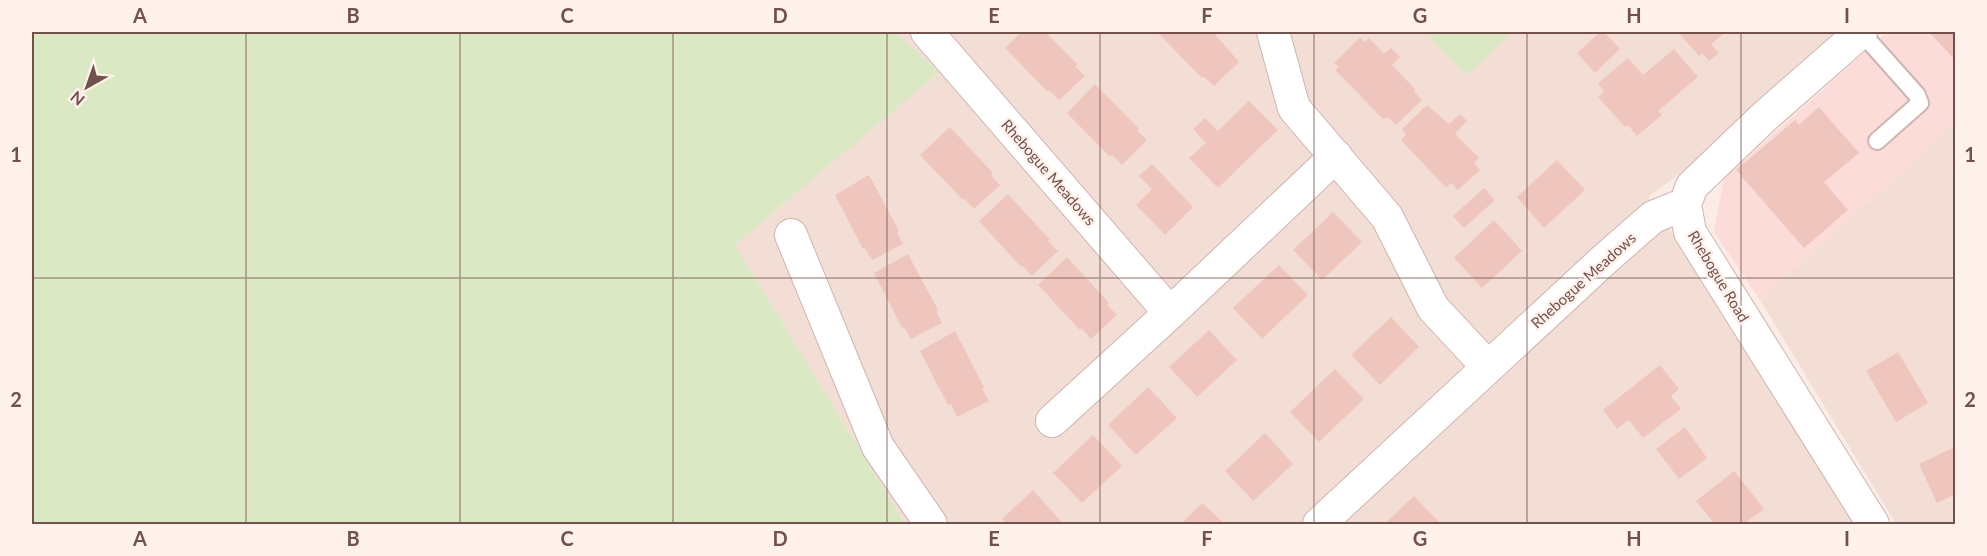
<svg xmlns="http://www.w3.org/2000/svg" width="1987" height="556" viewBox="0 0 1987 556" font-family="Lato,sans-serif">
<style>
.residential{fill:#f2ded4}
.commercial{fill:#fbdcd9}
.green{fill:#dbe8c4}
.building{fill:#efc6be}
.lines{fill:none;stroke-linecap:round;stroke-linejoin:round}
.lane-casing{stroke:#ceb5af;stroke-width:20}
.street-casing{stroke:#ceb5af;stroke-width:34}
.lane{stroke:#fff;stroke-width:16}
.street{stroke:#fff;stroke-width:32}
.grid{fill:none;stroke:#73504b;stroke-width:1.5;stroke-opacity:0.55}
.labels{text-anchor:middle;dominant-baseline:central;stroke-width:5;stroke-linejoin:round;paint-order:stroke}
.street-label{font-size:15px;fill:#73504b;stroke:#fef2eb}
.neatline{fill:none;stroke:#73504b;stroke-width:2}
.grid-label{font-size:20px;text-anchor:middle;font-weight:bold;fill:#73504b}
</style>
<rect width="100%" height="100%" fill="#fbede5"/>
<path class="residential" d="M895 32H1425L1467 74 1512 32H1872L1648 197 1784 401 1858 524H905L735 245 938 72Z
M1955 125V524H1896L1760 300Z"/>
<path class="commercial" d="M1887 32H1955V125L1760 300 1714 232 1724 178Z"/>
<path class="green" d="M32 32H895L939 72 735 245 905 524H32Z
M1425 32H1512L1467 75Z"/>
<path class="building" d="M1021 32H1045L1077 64 1075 66 1085 76 1059 100 1049 90 1048 92 1005 48Z
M1162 32H1213L1239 62 1214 86 1204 77 1202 78 1159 34Z
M1600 32H1604L1620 49 1595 73 1577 53Z
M1678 32H1726L1711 44 1719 53 1709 61 1702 53 1699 56Z
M1929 32H1956V61Z
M1360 37 1365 42 1369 38 1384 54 1391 48 1400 57 1392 65 1415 89 1414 92 1422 100 1396 125 1388 117 1383 119 1335 70 1339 67 1334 63Z
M1674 49 1698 77 1658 111 1662 115 1637 136 1628 125 1625 127 1598 97 1604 92 1598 83 1628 58 1643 75Z
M1095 84 1139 129 1137 130 1147 140 1122 165 1112 155 1110 157 1067 113Z
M1249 101 1278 130 1218 188 1189 158 1206 143 1193 129 1205 118 1218 131Z
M1427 105 1449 124 1460 114 1467 121 1455 134 1479 158 1474 163 1480 170 1458 190 1451 183 1446 188 1401 140 1406 134 1402 129Z
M1819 107 1859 153 1824 182 1848 210 1804 248 1736 170 1795 120 1799 125Z
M950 127 993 173 991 175 1000 185 974 209 965 199 963 200 920 155Z
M1557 160 1585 190 1544 228 1517 197Z
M1152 164 1193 207 1165 235 1136 205 1152 189 1139 176Z
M869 175 899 231 897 232 903 244 872 260 865 248 863 249 835 195Z
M1484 188 1495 200 1464 228 1453 216Z
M1008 194 1050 240 1048 241 1058 251 1032 276 1022 265 1021 267 979 221Z
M1333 212 1362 242 1322 280 1293 250Z
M1494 220 1522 251 1482 288 1454 258Z
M908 254 938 310 936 311 942 323 911 339 904 327 902 328 874 273Z
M1067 257 1109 303 1107 305 1117 315 1091 339 1081 328 1080 330 1038 285Z
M1279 265 1308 295 1262 339 1233 308Z
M1391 317 1419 347 1380 385 1351 355Z
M1209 330 1237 360 1197 397 1169 367Z
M955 331 984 387 982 388 989 401 957 417 951 404 948 405 920 351Z
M1898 352 1928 403 1896 422 1866 371Z
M1660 365 1679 389 1671 396 1681 409 1643 438 1629 420 1617 429 1603 410Z
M1335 369 1364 399 1319 442 1290 412Z
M1148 387 1177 418 1136 455 1108 425Z
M1685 427 1707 458 1679 479 1656 449Z
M1265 433 1293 464 1253 501 1225 471Z
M1093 435 1122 466 1082 503 1053 473Z
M1953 448 1956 454V494L1937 503 1919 464Z
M1734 471 1764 509 1744 524H1715L1696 501Z
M1033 490 1058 518 1064 524H1007L1002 519Z
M1414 496 1441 524H1384L1395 514Z
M1202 503 1225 524H1181Z"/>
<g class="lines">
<g class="lane-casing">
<path id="lane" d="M1861 32 1917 95 1920 103 1877 141"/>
</g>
<g class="street-casing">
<path id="street" d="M927 32 1170 313
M1273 32 1294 108 1387 217 1433 308 1488 367
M1861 32 1763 118 1692 186 1685 204 1690 232 1873 524
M791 235 878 447 931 524
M1052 421 1170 313 1336 156
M1319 524 1606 258 1653 217 1685 204"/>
</g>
<use href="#lane" class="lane"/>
<use href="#street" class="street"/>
</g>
<path class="grid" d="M246 32V524M460 32V524M673 32V524M887 32V524M1100 32V524M1314 32V524M1527 32V524M1741 32V524M32 278H1956"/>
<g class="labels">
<g class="street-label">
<text transform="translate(1049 172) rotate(49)">Rhebogue Meadows</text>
<text transform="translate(1719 276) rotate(59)">Rhebogue Road</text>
<text transform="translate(1583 280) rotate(-42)">Rhebogue Meadows</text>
</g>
</g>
<rect width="1987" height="556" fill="none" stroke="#fef2eb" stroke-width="66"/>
<g transform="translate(87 87) rotate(220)" stroke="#fef2eb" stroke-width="4.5" paint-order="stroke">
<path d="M0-4.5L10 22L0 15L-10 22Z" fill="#73504b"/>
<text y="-9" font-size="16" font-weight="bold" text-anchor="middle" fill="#73504b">N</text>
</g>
<rect x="33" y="33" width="1921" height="490" class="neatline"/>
<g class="grid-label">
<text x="140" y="23">A</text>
<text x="353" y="23">B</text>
<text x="567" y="23">C</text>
<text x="780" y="23">D</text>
<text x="994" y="23">E</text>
<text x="1207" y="23">F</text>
<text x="1420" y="23">G</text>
<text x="1634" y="23">H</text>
<text x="1847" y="23">I</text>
<text x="16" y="162">1</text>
<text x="1970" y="162">1</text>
<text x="16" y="407">2</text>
<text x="1970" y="407">2</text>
<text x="140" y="546">A</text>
<text x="353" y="546">B</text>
<text x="567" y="546">C</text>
<text x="780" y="546">D</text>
<text x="994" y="546">E</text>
<text x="1207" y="546">F</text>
<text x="1420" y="546">G</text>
<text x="1634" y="546">H</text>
<text x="1847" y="546">I</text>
</g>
</svg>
